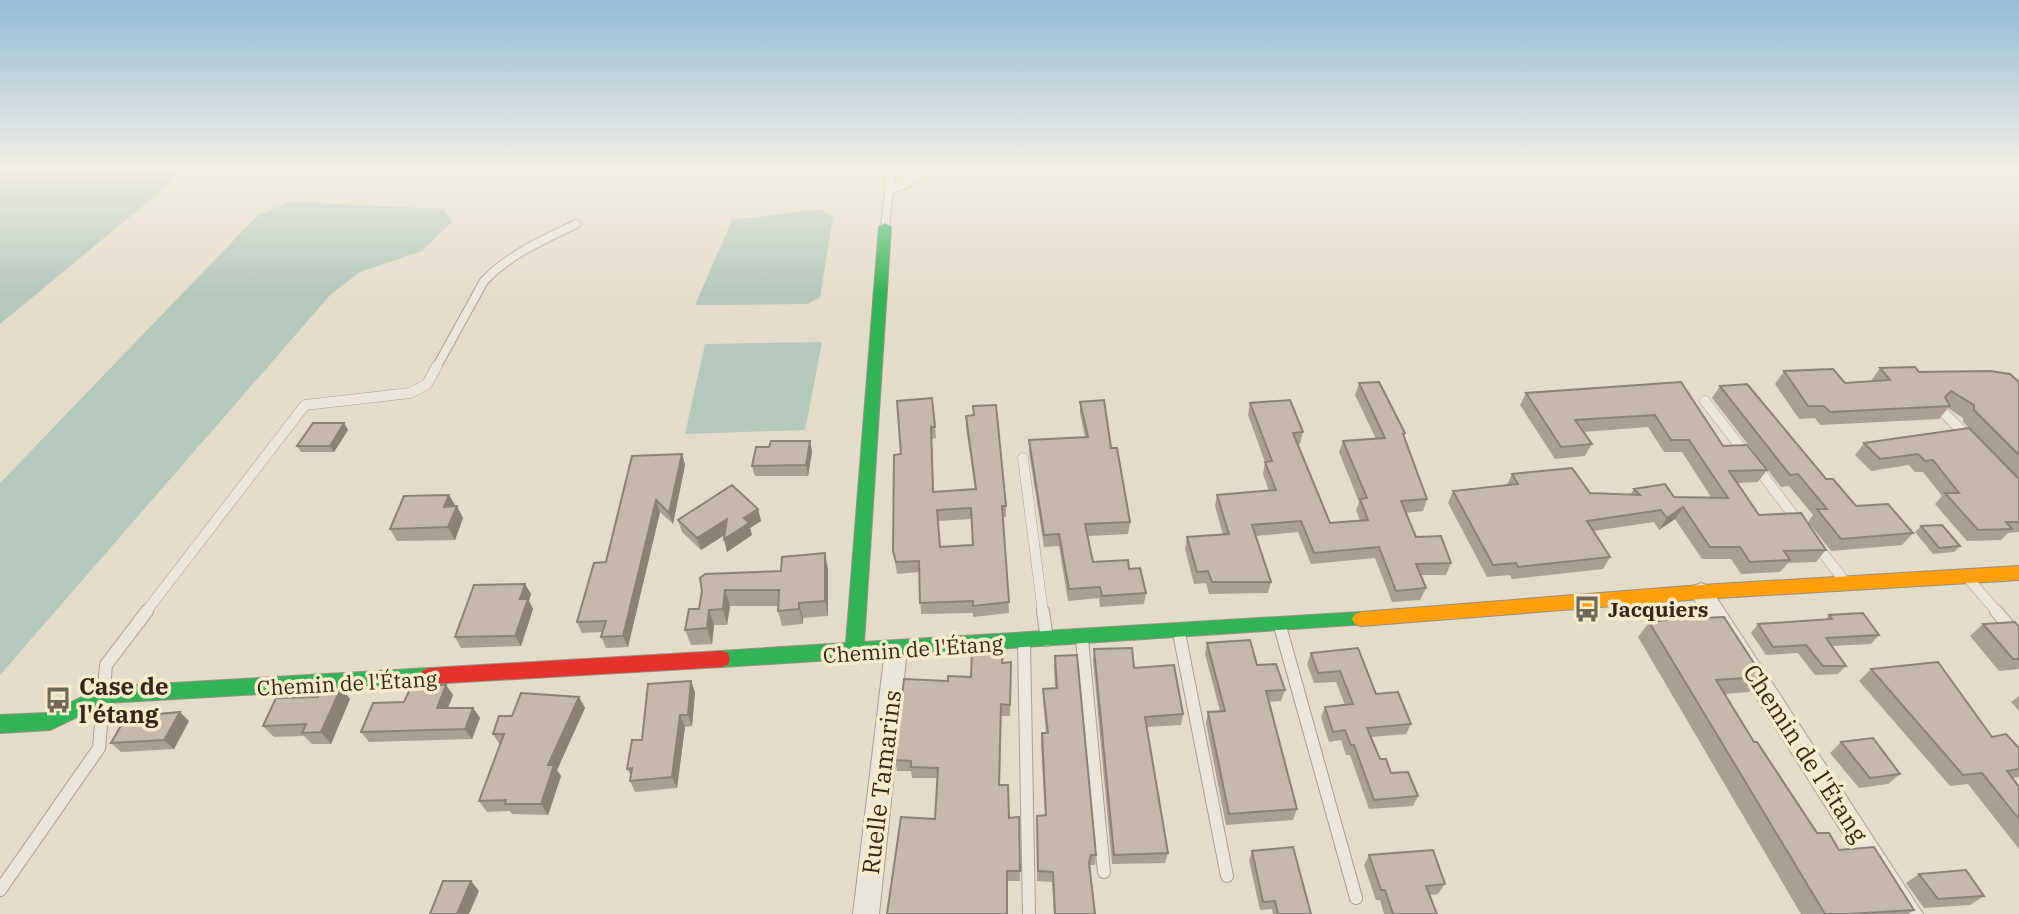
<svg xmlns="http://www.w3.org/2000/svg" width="2019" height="914" viewBox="0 0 2019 914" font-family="'IBM Plex Serif',serif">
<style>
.water{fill:#b4c8bc}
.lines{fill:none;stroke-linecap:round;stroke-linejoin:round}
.lane-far2-casing{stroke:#a8a092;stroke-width:10}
.lane-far1-casing{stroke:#a8a092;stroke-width:11}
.lane-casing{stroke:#a8a092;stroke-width:14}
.street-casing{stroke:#a8a092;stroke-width:2}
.fast-casing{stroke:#978f82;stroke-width:2}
.slow-casing{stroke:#978f82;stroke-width:2}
.jam-casing{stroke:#978f82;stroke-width:2}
.lane-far2{stroke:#ebe6da;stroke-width:8}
.lane-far1{stroke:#ebe6da;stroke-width:10}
.lane{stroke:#ebe6da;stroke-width:12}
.street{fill:#ebe6da;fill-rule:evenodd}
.fast{fill:#30b455;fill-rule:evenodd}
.slow{fill:#ff9f0a;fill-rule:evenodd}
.jam{fill:#e5322d;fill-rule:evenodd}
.wall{fill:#ab9f91;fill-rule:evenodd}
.shaded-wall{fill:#8b8276}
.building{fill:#c7b9a9;stroke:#8b8276;stroke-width:2;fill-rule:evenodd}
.labels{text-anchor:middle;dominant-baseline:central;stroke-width:7;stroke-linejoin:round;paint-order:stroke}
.poi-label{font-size:21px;font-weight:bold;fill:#35281a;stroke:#f6ebcb;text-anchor:start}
.street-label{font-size:21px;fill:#35281a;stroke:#f6ebcb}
.near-poi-label{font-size:24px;font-weight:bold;fill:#35281a;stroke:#f6ebcb;text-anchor:start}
.near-street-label{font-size:24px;fill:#35281a;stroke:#f6ebcb}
</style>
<rect width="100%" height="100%" fill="#e3dcc8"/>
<path class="water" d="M0 167H190L0 324Z
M290 202 444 209 452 222 422 251 360 272 331 294 0 675V483L257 216Z
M821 209 833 217 820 297 807 304 695 305 732 220Z
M822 342 805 430 685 434 705 344Z"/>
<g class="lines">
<g class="lane-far2-casing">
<path id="lane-far2" d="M891 167 889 190 908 183 923 167
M885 227 889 190
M436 368 484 281C510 254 543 240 576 224"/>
</g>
<g class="lane-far1-casing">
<path id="lane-far1" d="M1705 401 1746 454
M1942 411 1968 437
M1023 458 1043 613
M1756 466 1800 524
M1816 544 1845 582
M1967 577 1998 613
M145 613 305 405 410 393 427 384 437 366"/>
</g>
<g class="lane-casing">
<path id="lane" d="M1043 611 1047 640
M1996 611 2019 638
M1280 626 1356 898
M1179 633 1227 876
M1082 639 1104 872
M1024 642 1029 914
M0 890 99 748 106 665 147 611"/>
</g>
<g class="street-casing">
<path id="street" d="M1701 583 1709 586 1923 914H1894L1693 598 1690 592 1693 586Z
M896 641 904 643 907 650 879 914H853L885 650 888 643Z"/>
</g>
<g class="fast-casing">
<path id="fast" d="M885 223 891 227 864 642 1361 612 1367 614 1370 619 1367 624 861 658 854 661 848 659 721 667 714 665 712 659 714 653 721 651 846 643 879 227Z
M430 668 437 670 439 676 437 682 430 684 106 703 50 730 0 733V715L48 713 104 687Z"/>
</g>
<g class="slow-casing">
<path id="slow" d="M2019 566V580L1701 599 1361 626 1355 624 1352 619 1355 614 1361 612 1701 585Z"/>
</g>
<g class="jam-casing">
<path id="jam" d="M721 651 728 653 730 659 728 665 721 667 430 684 423 682 421 676 423 670 430 668Z"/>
</g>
<use href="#lane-far2" class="lane-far2"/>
<use href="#lane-far1" class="lane-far1"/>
<use href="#lane" class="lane"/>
<use href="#street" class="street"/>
<use href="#fast" class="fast"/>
<use href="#slow" class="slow"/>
<use href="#jam" class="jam"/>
</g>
<path class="wall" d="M1880 368 2019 382V477H2017L2019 479V532L2008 533 2001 540 1967 541 1935 504 1942 496 1923 472H1915L1909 465 1871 471 1855 455 1864 443 1969 428 1963 422V418L1948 408 1939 419 1820 425 1815 418 1799 419 1775 384 1784 371 1845 383 1871 381Z
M1681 382 1723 446 1767 470 1758 482 1737 483 1759 515 1826 550 1816 562 1788 563 1780 572 1741 574 1731 559H1702L1675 519 1659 530 1654 522 1593 531 1610 557 1603 569 1512 579 1510 575 1487 577 1448 503 1453 491 1507 485 1512 474 1590 493 1630 495 1634 489 1674 497H1711L1682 452H1664L1648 427 1583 432 1592 444 1585 456 1555 459 1520 405 1526 393Z
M1359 383 1405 433 1404 437 1427 499 1423 511 1405 513 1416 537 1451 563 1446 575H1420L1426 588 1420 600 1392 602 1375 558 1311 564 1298 532 1256 536 1271 582 1268 593 1209 594 1206 583 1194 584 1185 549 1187 537 1223 535 1215 506 1217 495 1269 491 1263 474 1265 462 1248 415 1250 403 1303 432 1300 444H1298L1330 523 1360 520 1356 510 1359 502 1339 452 1343 441 1376 439 1355 395Z
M1720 386 1856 506 1913 533 1902 545 1831 551 1808 522 1813 515 1789 486 1781 487 1712 398Z
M897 401 935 427 936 438 932 439 934 492 975 489 966 427V416L973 415V406L1006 506V517H1003L1009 613 973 617V613L921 614 919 572 897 574 893 551 901 454ZM971 519 973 545 940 547 938 521Z
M1080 402 1111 448 1130 522 1128 534 1087 536 1093 562 1129 569 1146 593 1144 604 1100 607 1099 598 1068 601 1059 546 1044 547 1029 452V440L1085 437 1080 413Z
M344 423 348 430 334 452H301L297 446Z
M810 441 812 452 808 476H755L752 466 769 447Z
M682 454 685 465 673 524 660 512 628 647 606 648 601 637 602 632 582 633 577 622Z
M449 495 463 518 455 540 397 541 390 529Z
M758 509 761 521 750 528 752 535 727 552 724 539V535L701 550 682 532 678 520Z
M1921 526 1960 546 1954 552 1933 554 1915 532Z
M828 569V616L803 618V624L782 626 778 611 779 606H730L727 625H714L712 644 691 645 685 630 699 609 702 591Z
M525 584 531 594 529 601 533 609 521 646 461 648 455 637Z
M1829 615 1879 635 1871 644 1832 646 1846 666 1838 674 1815 675 1798 653 1766 655 1751 633 1758 624 1825 620Z
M1665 616 1701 618 1763 677 1749 692 1725 694 1754 742 1817 833 1914 910 1908 914H1801L1638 637 1649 622 1661 621Z
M1983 624 2019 627V669L1999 671 1970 636Z
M1207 643 1257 665 1285 690 1281 701 1268 702 1297 809 1293 820 1226 825 1206 723 1208 712 1220 711 1205 654Z
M1094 649 1134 668 1183 714 1181 725 1146 727 1168 853 1165 863 1112 864 1093 660Z
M1311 653 1376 694 1411 724 1406 734 1371 737 1380 759 1391 773 1418 796 1413 806 1369 809 1350 755H1346L1341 740 1329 742 1321 717 1325 707 1345 705 1336 682 1314 683 1307 664Z
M1055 656 1096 855 1095 865H1090L1095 914H1054L1052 882 1037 881V816L1045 815 1041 744 1042 733H1046L1043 700V689L1055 688 1054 667Z
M1003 663 1011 674 1010 716H1001L1000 785 1009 818 1019 817 1020 881H1007L935 819 937 778H912L911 771H897L895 760 948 681 971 677Z
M1871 669 1992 737 2019 748V777L2013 778 2019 787V849L1968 784 1950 786 1859 681Z
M446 685 453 695 448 708H473L480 718 472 739 369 742 361 732 404 702Z
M341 688 350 699 331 744H312L304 736 274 737 263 726 318 697Z
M695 692 692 726 685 727 677 788 635 792 630 781 631 776 627 769 642 740Z
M2019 696V711L2011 702Z
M579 697 585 708 557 770 561 776 548 815 512 814 510 811 487 812 479 801 500 745 493 734 512 716Z
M189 721 174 749 121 752 111 743Z
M1841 742 1900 774 1888 784 1859 788 1830 753Z
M1252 851 1311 914H1273L1272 909 1260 910 1249 860Z
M1369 855 1445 884 1438 894 1430 895 1437 914H1384L1380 900H1376L1364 865Z
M1919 874 1984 896 1970 905 1924 908 1906 883Z"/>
<path class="shaded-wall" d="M344 423 348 430 334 452 330 446Z
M810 441 812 452 808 476 806 465Z
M682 454 685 465 673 524 669 513Z
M449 495 456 507H444Z
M656 500 660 512 628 647 623 636Z
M457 506 463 518 455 540 448 527Z
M1683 507 1675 519 1659 530 1667 518Z
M758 509 761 521 750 528 752 535 727 552 724 539 744 518Z
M727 519 731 531 701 550 697 538Z
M825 553 828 569V616L825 601Z
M525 584 531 594 529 601 533 609 521 646 515 636 520 599Z
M725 590 730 606 727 625 723 609Z
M799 603 803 618V624L799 609Z
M709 610 714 625 712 644 707 628Z
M691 681 695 692 692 726 688 715Z
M446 685 453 695 444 718 437 708Z
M341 688 350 699 331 744 321 732Z
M579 697 585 708 557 770 561 776 548 815 541 804 548 765Z
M473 708 480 718 472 739 465 729Z
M180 712 189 721 174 749 164 740Z
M680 715 685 727 677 788 672 777Z
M471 881 479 891 469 914H457Z"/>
<path class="building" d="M1915 367 1919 372 1990 371 2010 374 2019 382V455L1974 410V405L1951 391 1945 397 1950 406 1830 412 1824 406H1808L1784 371 1833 369 1845 383 1890 380 1880 368Z
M1379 382 1405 433 1403 434 1427 499 1401 501 1416 537 1441 536 1451 563 1416 564 1426 588 1396 591 1379 547 1314 553 1301 521 1252 525 1271 582H1212L1208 571 1197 572 1187 537 1229 534 1217 495 1276 490 1265 462 1272 461 1250 403 1290 400 1303 432 1293 433 1330 523 1368 520 1360 499 1367 498 1343 441 1385 438 1359 383Z
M1681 382 1723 446 1747 445 1767 470 1729 471 1759 515 1801 513 1826 550 1784 551 1790 560 1750 562 1740 547H1710L1683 507 1667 518 1661 510 1587 521 1610 557 1518 567 1516 563 1493 565 1453 491 1518 484 1512 474 1572 468 1590 493 1640 495 1634 489 1665 484 1674 497 1728 498 1689 440H1671L1655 415 1575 420 1592 444 1561 447 1526 393Z
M1747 384 1826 479H1833L1856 506 1888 504 1913 533 1841 539 1817 509H1827L1798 474 1790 475 1720 386Z
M932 398 935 427H931L933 492 976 489 966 416 974 415 973 406 996 405 1006 506H1002L1009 602 973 606V601L920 603 919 561 896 562 893 551 894 455 901 454 897 401ZM971 508 973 545 940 547 937 510Z
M1104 400 1111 448H1117L1130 522 1085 524 1093 562 1128 560 1129 569 1140 568 1146 593 1102 596 1100 587 1069 589 1059 534 1044 535 1029 440 1088 437 1080 402Z
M313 423H344L330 446H297Z
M1969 428 2019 479V522H2006L2012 529 1978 530 1945 493H1959L1933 460 1925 461 1918 454 1880 459 1864 443Z
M771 441H810L806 465 752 466 756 447H769Z
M682 454 669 513 656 500 623 636 601 637 606 621 577 622 594 563 606 562 632 456Z
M732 485 758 509 744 518 749 523 724 539 727 519 697 538 678 520Z
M449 495 444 507 457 506 448 527 390 529 404 496Z
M1942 525 1960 546 1939 548 1921 526Z
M825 553V601L799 603V609L778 611 779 590H725L723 609 709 610 707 628 685 630 689 609H699L702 591 700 578 705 574 781 571 782 557Z
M525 584 520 599H528L515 636 455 637 474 585Z
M1697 612 1701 618 1724 617 1763 677 1716 680 1754 742H1757L1817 833H1829L1839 850 1874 847 1914 910 1848 914H1825L1649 622 1667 620 1665 616 1677 613Z
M1863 613 1879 635 1826 638 1846 666H1823L1806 645 1773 647 1758 624 1832 619 1829 615Z
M2015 622 2019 627V659H2013L1983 624Z
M1250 640 1257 665 1276 664 1285 690 1266 691 1297 809 1229 814 1208 712 1225 711 1207 643Z
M1003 648 1002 663 1011 662 1010 705 1001 704 999 785H1008L1009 818 1019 817 1020 871H1007V914H887L901 817 935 819 938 768 911 767V761L895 760 904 679 948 681V676L971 677 972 650Z
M1132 648 1134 668 1174 665 1183 714 1145 717 1168 853 1114 855 1094 649Z
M1358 648 1376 694 1398 692 1411 724 1367 728 1380 759H1386L1391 773 1408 772 1418 796 1374 800 1354 745H1351L1345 730 1333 732 1325 707 1353 704 1340 671 1318 673 1311 653Z
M1077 655 1096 855H1091L1089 863 1095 914H1055L1053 872 1038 871 1037 816 1046 815 1042 733H1048L1043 689 1057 688 1055 656Z
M1938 662 1992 737 2006 734 2019 748V769L2007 771 2019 787V819L1982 773 1963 775 1871 669Z
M691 681 688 715H680L672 777 630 781 632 768 627 769 632 740H642L648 684Z
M412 685H446L437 708H473L465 729 361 732 373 703 404 702Z
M322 688H341L321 732 302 733 306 724 263 726 276 698 318 697Z
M521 693 579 697 548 765H554L541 804H505L506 800 479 801 504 734H493L499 716H512Z
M180 712 164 740 111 743 126 717Z
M1873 738 1900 774 1870 778 1841 742Z
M1293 847 1311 914H1278L1275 901 1263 902 1252 851Z
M1433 850 1445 884 1426 886 1437 914H1393L1385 890H1381L1369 855Z
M1966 870 1984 896 1938 899 1919 874Z
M443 881H471L457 914H430Z"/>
<linearGradient id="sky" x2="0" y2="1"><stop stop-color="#93bcd6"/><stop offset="0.57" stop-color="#f2efe6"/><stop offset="1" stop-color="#f2efe6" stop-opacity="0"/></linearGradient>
<rect width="2019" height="295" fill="url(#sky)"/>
<defs>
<g id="bus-bare" transform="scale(2.1)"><path d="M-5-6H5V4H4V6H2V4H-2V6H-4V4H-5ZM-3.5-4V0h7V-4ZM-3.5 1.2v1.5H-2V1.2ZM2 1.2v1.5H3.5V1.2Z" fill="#726757" stroke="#f6ebcb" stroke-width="2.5" paint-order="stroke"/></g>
</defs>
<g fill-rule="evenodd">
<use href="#bus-bare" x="1587" y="609"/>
<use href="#bus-bare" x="58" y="700"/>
</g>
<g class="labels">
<g class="poi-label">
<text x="1608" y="609">Jacquiers</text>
</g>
<g class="street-label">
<text transform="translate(913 649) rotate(-4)">Chemin de l'Étang</text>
<text transform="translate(347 683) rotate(-3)">Chemin de l'Étang</text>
</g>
<g class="near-poi-label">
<text x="79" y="686">Case de<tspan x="79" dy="28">l'étang</tspan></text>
</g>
<g class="near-street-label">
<text transform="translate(1806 753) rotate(57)">Chemin de l'Étang</text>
<text transform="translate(881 782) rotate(-83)">Ruelle Tamarins</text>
</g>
</g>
</svg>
